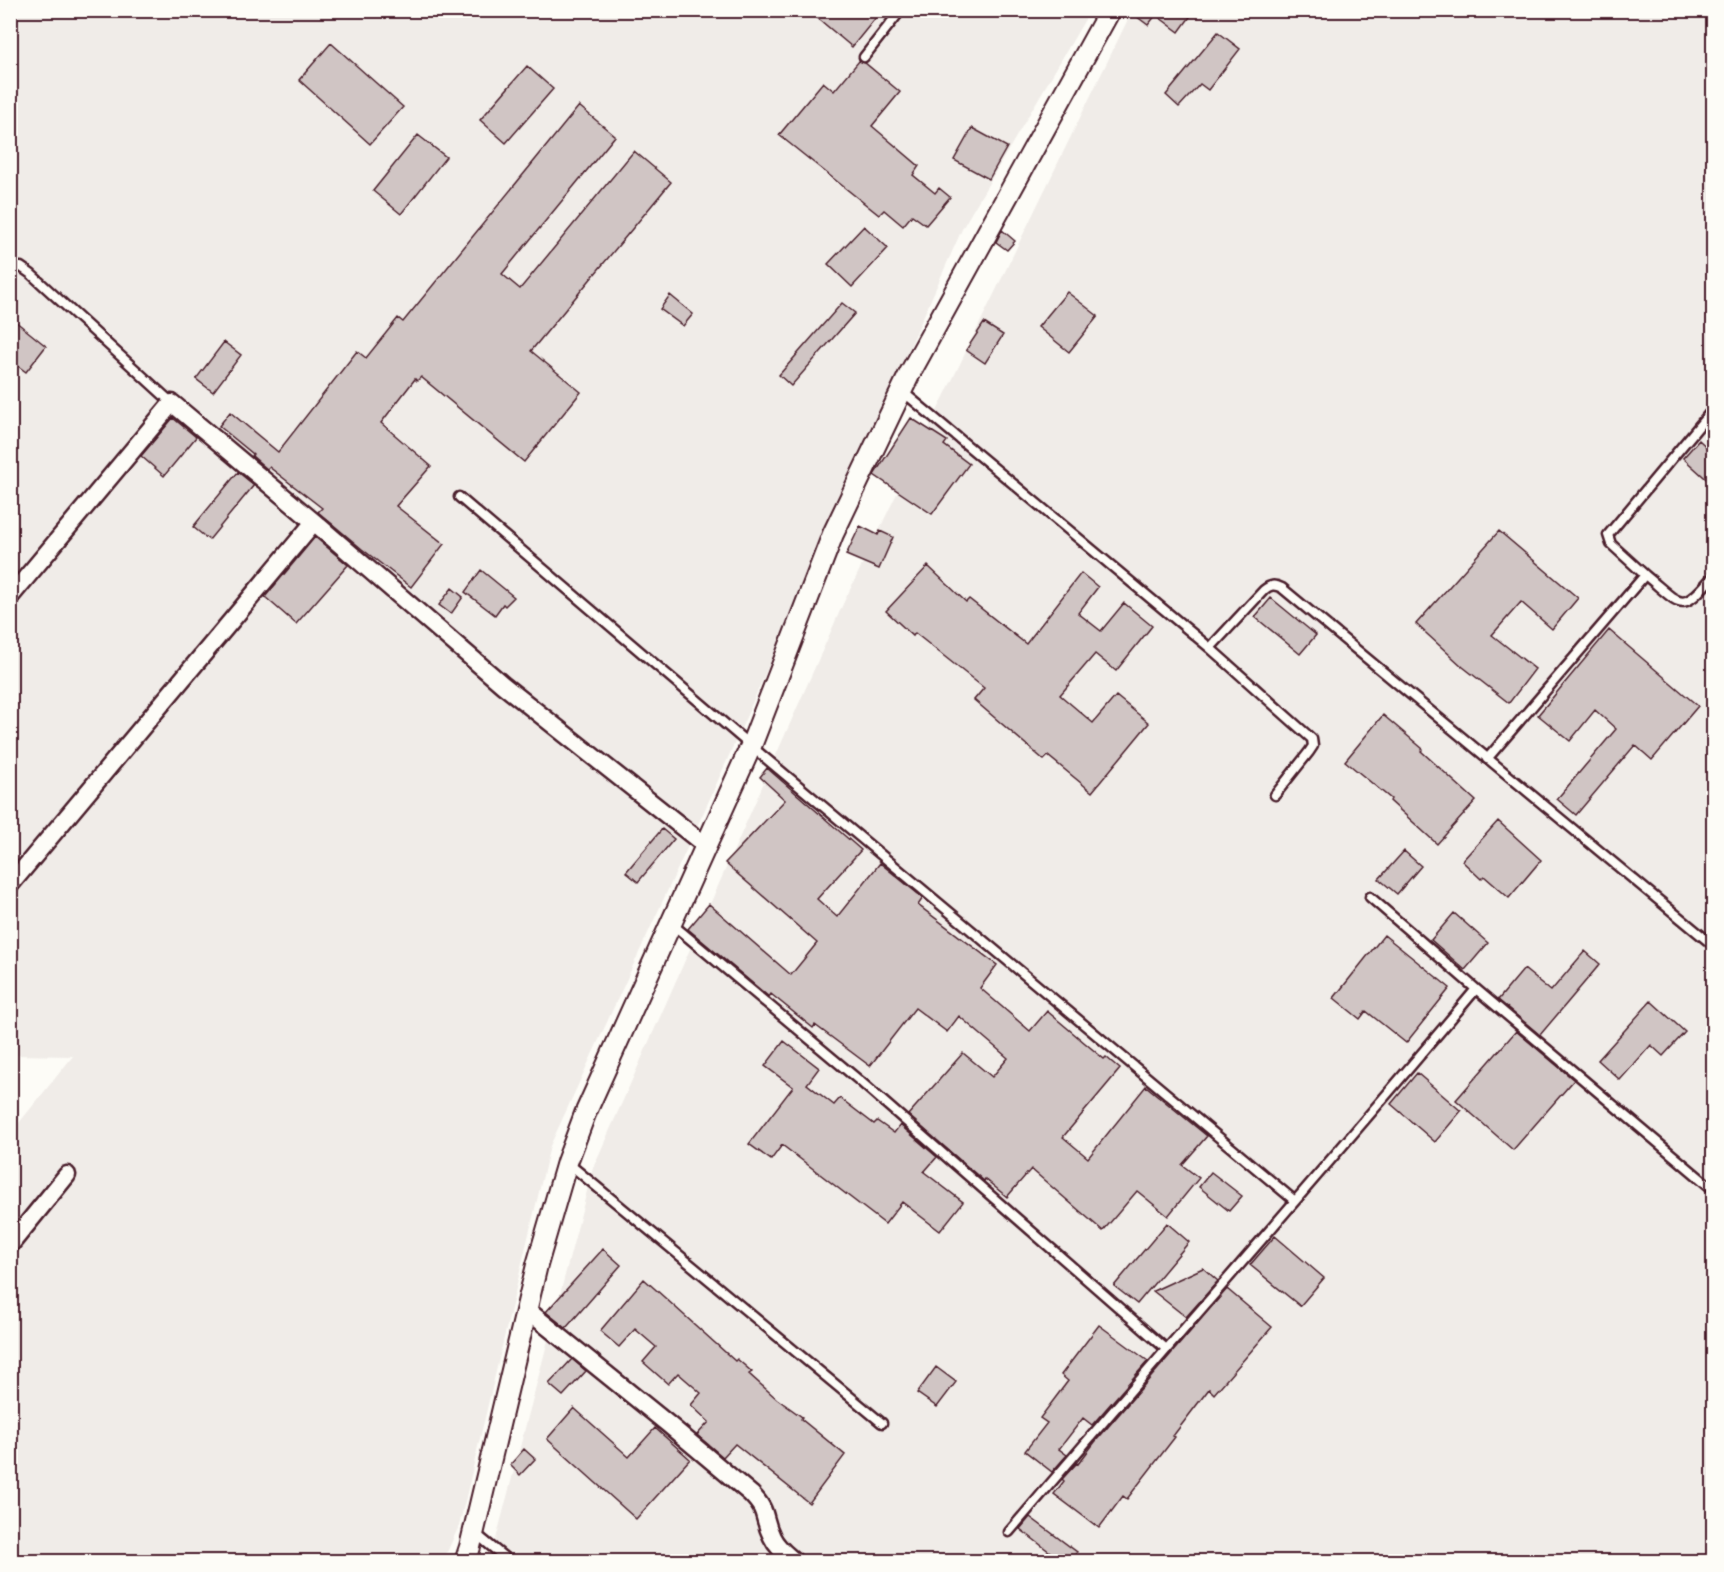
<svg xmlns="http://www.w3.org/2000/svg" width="1724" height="1572" viewBox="0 0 1724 1572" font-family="'Comic Neue',sans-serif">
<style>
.built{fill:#f0ece8}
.building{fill:#d0c5c4;stroke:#4a1f2b;stroke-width:1.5}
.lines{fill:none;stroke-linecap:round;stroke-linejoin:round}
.service-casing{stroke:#4a1f2b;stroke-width:13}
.minor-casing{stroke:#4a1f2b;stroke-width:21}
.tertiary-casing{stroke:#4a1f2b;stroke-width:24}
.service{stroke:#fdfcf7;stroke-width:8}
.minor{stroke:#fdfcf7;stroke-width:16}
.tertiary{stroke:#fdfcf7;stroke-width:20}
</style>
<rect width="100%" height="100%" fill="#fdfcf7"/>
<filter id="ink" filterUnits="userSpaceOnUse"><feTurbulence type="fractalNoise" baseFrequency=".0167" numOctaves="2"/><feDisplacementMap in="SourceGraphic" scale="12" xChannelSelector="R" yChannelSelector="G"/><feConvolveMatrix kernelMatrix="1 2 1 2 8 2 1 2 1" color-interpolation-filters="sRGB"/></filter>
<g filter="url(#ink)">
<path class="built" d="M11 11H1090L963 227 712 794 550 1146 459 1526 443 1561H11L10 1134 73 1056 11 1055Z
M1132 11H1713V1561L490 1562 593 1168 843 604Z"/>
<path class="building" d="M808 10H882L852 47Z
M1128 10H1195L1179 32 1156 15 1148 25Z
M1218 32 1240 49 1208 90 1200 84 1179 107 1166 95Z
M331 43 403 107 370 144 299 80Z
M859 61 865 63 900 92 872 126 919 166 913 175 935 193 939 188 950 197 926 225 912 215 903 226 884 210 879 215 779 135 823 82 834 91Z
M527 66 553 89 506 143 480 120Z
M579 106 615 136 502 274 520 289 634 151 671 182 531 351 581 392 524 462 421 377 417 381 415 379 381 423 431 466 396 506 444 544 411 587 362 549 318 512 322 508 269 467 267 469 252 456 253 454 219 426 230 412 278 452 357 351 366 358 398 318 403 322Z
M972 128 1007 147 989 179 954 160Z
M418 135 446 157 401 214 373 191Z
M864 226 888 248 852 287 828 264Z
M1002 230 1015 241 1007 250 996 242Z
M1067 292 1098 316 1069 352 1038 327Z
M670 295 693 314 683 326 660 309Z
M842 303 855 313 791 386 779 375Z
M10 317 46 346 26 372 10 360Z
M984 323 1003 335 985 363 966 350Z
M224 342 241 355 213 392 196 379Z
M173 418 196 437 164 476 141 456Z
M911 418 947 441 944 445 969 464 932 514 874 475Z
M1699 440 1713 453V485L1683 458Z
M238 472 254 485 209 540 193 527Z
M860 526 878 535 880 531 893 537 879 569 846 555Z
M1499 531 1578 598 1552 629 1521 602 1492 635 1535 669 1509 703 1463 667 1416 624Z
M315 537 348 565 296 624 265 597Z
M928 566 966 602 969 599 1026 644 1081 573 1098 587 1078 613 1101 631 1124 603 1152 626 1116 671 1095 654 1060 695 1093 723 1116 696 1149 723 1092 792 1048 756 1044 760 974 700 984 688 915 633 913 636 886 611Z
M481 570 514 597 505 606 503 604 495 615 465 592Z
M452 588 463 597 451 614 439 605Z
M1271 598 1316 635 1300 654 1255 617Z
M1609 630 1698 706 1652 760 1635 745 1576 815 1557 799 1616 729 1595 710 1570 741 1538 715Z
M1383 715 1423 749 1421 751 1476 801 1437 844 1390 801 1391 799 1345 761Z
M767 768 861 850 817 899 837 917 880 863 923 898 918 905 997 965 980 988 1030 1031 1047 1011 1104 1059 1106 1057 1120 1069 1063 1137 1088 1158 1146 1086 1207 1136 1182 1165 1199 1178 1168 1216 1137 1191 1103 1231 1031 1169 1007 1197 985 1179 984 1181 908 1115 963 1053 992 1077 1008 1058 959 1016 947 1032 915 1008 870 1066 815 1025 813 1028 771 994 769 997 688 929 709 904 791 975 817 943 725 863 785 800 760 777Z
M1498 821 1541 860 1509 898 1484 876 1481 879 1462 861Z
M662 829 674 839 638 882 626 872Z
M1404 851 1421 866 1397 894 1379 879Z
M1454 913 1488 943 1465 970 1431 940Z
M1384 935 1450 988 1406 1043 1366 1011 1360 1019 1334 998Z
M1585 951 1600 964 1540 1035 1498 1000 1524 969 1551 991Z
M1651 1001 1685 1032 1663 1056 1651 1045 1620 1080 1598 1060Z
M1516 1031 1574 1080 1513 1150 1456 1100Z
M784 1041 819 1068 807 1084 834 1105 840 1098 874 1124 877 1121 894 1133 900 1125 937 1157 924 1172 963 1202 940 1231 902 1202 885 1224 782 1145 771 1160 749 1144 793 1087 765 1066Z
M1417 1073 1461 1111 1435 1142 1391 1104Z
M1211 1172 1242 1196 1229 1211 1199 1187Z
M1167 1223 1189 1242 1137 1304 1114 1286Z
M1275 1236 1324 1278 1300 1306 1250 1265Z
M603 1249 621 1265 566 1328 546 1312Z
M1203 1268 1218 1281 1186 1317 1153 1291Z
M644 1279 735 1361 737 1359 752 1372 749 1374 777 1399 802 1417 801 1419 845 1455 809 1503 735 1444 723 1457 697 1435 709 1422 691 1405 701 1393 678 1373 668 1384 643 1362 656 1347 635 1329 619 1347 600 1331Z
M1227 1289 1272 1327 1214 1394 1209 1389 1173 1436 1175 1437 1127 1499 1123 1496 1099 1528 1054 1494 1064 1481 1062 1479 1077 1463 1078 1464 1095 1442Z
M1099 1325 1148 1361 1092 1425 1083 1418 1059 1449 1067 1455 1052 1472 1025 1451 1047 1423 1040 1418 1068 1381 1061 1375Z
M572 1359 586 1371 563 1396 549 1384Z
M936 1367 956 1382 937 1407 917 1393Z
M574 1408 629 1457 655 1428 690 1459 636 1519 547 1439Z
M524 1449 535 1459 520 1475 510 1465Z
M1030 1517 1077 1552 1070 1562H1063L1020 1529Z"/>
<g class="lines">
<g class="service-casing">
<path id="service" d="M864 57 901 10
M10 267H21L31 274 172 403
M902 391 1210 648 1264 590C1270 585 1274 584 1282 588L1714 946
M459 497 751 746 1295 1201
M1645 575 1611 544 1608 535 1714 408
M1210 648 1312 739 1313 746 1309 752 1275 795
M1487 759 1645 575C1683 606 1680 615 1714 575
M1370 897 1476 989
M672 924 861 1082 1165 1348
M568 1163 882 1423
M1009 1532C1164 1350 1323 1172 1476 989L1714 1190
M475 1533 510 1562"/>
</g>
<g class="minor-casing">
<path id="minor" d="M10 597 172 403 314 522 503 685 706 846
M10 885 314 522
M10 1245 67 1175
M527 1310 668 1424 751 1494C769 1512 762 1517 772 1537 777 1548 786 1554 795 1562"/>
</g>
<g class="tertiary-casing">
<path id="tertiary" d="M465 1562 470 1547 537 1265 567 1162 585 1114 751 746 833 534 910 373 1110 10"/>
</g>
<use href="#service" class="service"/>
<use href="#minor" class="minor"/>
<use href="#tertiary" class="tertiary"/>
</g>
</g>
<rect width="1724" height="1572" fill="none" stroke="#fdfcf7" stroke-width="36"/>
<rect x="18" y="18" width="1688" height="1536" fill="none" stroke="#4a1f2b" stroke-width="2" filter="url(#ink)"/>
</svg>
